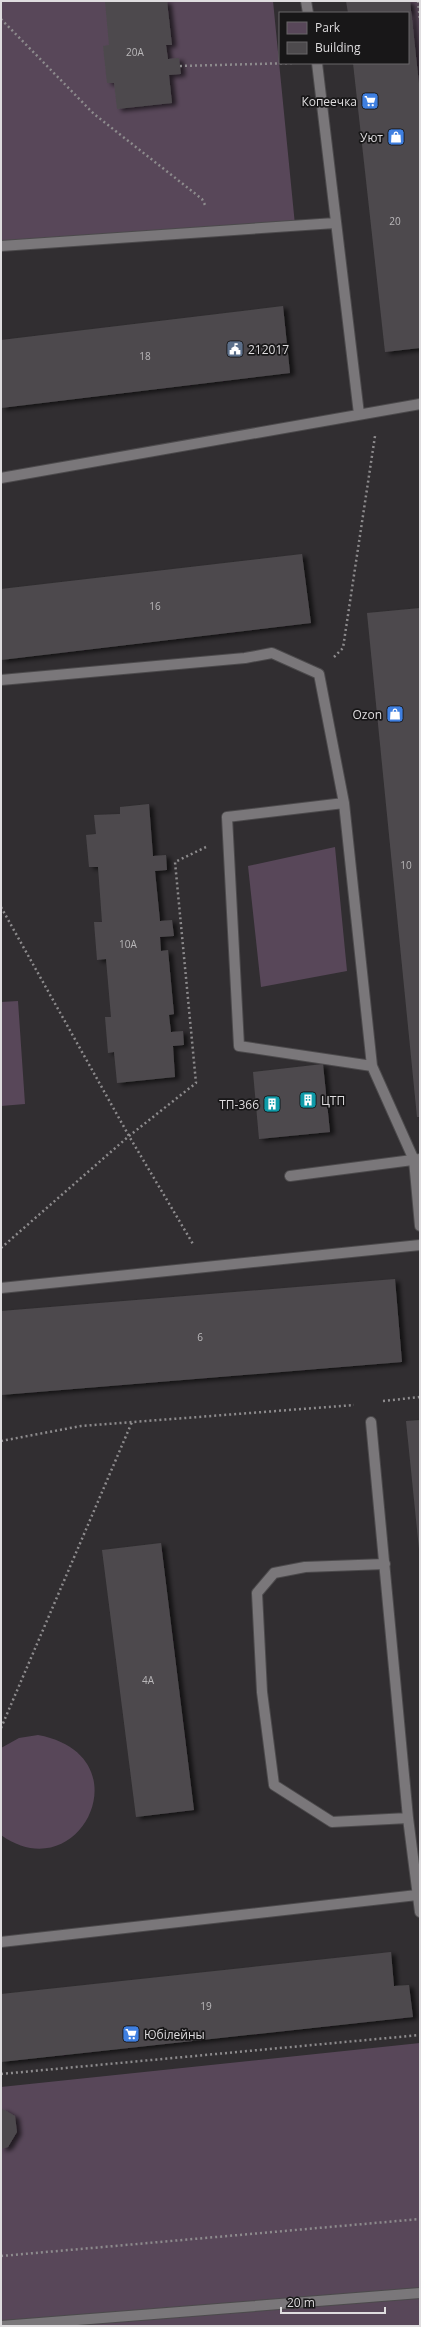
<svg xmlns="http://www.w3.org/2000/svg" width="421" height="2327" viewBox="0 0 421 2327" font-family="'Open Sans',sans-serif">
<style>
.green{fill:#584759}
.building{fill:#4d4a4d;filter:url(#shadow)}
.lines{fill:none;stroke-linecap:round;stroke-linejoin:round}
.service-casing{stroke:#4c4a4c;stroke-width:12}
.path{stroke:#8d8b8d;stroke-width:2.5;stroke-dasharray:2 3;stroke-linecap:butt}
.service{stroke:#7a777a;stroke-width:10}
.labels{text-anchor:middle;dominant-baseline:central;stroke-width:3.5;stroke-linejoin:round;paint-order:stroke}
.number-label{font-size:10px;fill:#bab8ba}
.poi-label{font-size:12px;fill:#dfdddf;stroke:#181718;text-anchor:end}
</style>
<defs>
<filter id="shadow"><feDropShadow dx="4.5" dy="2.5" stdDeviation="2" flood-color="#0009"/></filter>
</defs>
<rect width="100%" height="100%" fill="#312e31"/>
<path class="green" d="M1 1H273L295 225 1 250Z
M404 1H420V126L408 13Z
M335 847 347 971 261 987 248 866Z
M18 1001 25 1104 1 1106V1002Z
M38 1735C146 1755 80 1892 1 1835V1748L19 1738Z
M420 2043V2326H1V2087Z"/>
<path class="building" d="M105 1H167L172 45H166L168 59 179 58 181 74 169 75 172 103 117 109 114 83H107L103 46 109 45Z
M346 1H410L420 93V348L385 352 353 63H408V13H348Z
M283 306 290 373 1 408V340Z
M302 554 311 623 1 660V589Z
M420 608V1117H417L367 613Z
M149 804 153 856 166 855 167 870 155 871 160 921 172 920 174 936 160 937 161 951 168 950 174 1014 169 1015 171 1032 183 1031 184 1045 173 1046 175 1077 117 1083 114 1052 108 1053 105 1017H111L106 959 97 960 94 922H102L98 867H89L86 835 96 834 94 815 120 814V807Z
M323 1064 330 1132 259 1139 253 1072Z
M395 1279 402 1362 1 1395V1311Z
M420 1420V1549H419L406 1421Z
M161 1543 194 1810 136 1817 102 1550Z
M391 1952 394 1986 409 1985 413 2017 1 2062V1994Z
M1 2108 15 2116 17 2132 8 2147 1 2149Z"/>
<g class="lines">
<g class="service-casing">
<path id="service" d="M306 1 308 13
M317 63 359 414
M1 246 335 223
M1 478 420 404
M1 680 245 658 272 653 319 674 344 803 372 1066 414 1160 420 1226
M344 803 227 817 239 1046 372 1066
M290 1176 420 1159
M1 1288 420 1245
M371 1422 408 1818 420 1912
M385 1564 305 1567 274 1573 257 1593 262 1692 274 1785 332 1822 408 1818
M1 1942 417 1895
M1 2326 420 2293"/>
</g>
<path class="path" d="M418 1 420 21
M1 19 94 114 202 199 206 207
M180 66 293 63
M334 657 343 648 375 436
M1 907 129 1136 193 1244
M1 1248 129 1136 196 1083 175 862 206 847
M383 1401 420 1397
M1 1441 81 1426 354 1405
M1 1728 132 1422
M1 2074 420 2035
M1 2256 420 2219"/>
<use href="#service" class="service"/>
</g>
<defs>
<g id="supermarket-square" transform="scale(0.9)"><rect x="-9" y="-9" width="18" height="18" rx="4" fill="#3f7fe0" stroke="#181718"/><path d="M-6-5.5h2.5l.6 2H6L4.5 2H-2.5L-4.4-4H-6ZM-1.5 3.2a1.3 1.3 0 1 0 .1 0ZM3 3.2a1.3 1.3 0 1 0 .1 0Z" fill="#fff"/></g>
<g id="shop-square" transform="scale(0.9)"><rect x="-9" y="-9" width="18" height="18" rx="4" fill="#3f7fe0" stroke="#181718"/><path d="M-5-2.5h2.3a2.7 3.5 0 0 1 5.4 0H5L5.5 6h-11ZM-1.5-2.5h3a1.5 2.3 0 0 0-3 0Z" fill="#fff"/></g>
<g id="civic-square" transform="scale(0.9)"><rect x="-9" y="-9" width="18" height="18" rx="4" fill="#5c6f8a" stroke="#181718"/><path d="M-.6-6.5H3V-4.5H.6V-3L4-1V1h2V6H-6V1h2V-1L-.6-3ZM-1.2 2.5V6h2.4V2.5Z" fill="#fff"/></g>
<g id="building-square" transform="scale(0.9)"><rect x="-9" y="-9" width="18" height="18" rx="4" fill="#0f9aa8" stroke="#181718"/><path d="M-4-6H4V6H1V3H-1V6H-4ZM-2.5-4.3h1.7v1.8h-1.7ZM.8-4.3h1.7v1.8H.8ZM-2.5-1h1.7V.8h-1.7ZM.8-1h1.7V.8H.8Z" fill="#fff"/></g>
</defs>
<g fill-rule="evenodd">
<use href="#supermarket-square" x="370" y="101"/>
<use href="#shop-square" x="396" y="137"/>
<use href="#civic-square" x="235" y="349"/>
<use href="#shop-square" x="395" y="714"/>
<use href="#building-square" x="308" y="1100"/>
<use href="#building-square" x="272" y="1104"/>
<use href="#supermarket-square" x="131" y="2034"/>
</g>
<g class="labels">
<g class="number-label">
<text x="135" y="52">20А</text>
<text x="395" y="221">20</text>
<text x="145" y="356">18</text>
<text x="155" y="606">16</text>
<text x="406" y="865">10</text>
<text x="128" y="944">10А</text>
<text x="200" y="1337">6</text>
<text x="148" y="1680">4А</text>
<text x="206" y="2006">19</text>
</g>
<g class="poi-label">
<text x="357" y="101">Копеечка</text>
<text x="383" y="137">Уют</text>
<text x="248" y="349" text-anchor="start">212017</text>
<text x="382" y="714">Ozon</text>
<text x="321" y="1100" text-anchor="start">ЦТП</text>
<text x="259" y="1104">ТП-366</text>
<text x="144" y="2034" text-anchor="start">Юбілейны</text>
</g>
</g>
<rect width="421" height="2327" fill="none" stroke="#dfdddf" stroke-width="4"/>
<rect x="279" y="12" width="130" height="52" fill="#181718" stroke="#686668"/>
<rect x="287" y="22" width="20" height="12" fill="#584759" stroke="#686668"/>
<text x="315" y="32" font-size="12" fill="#dfdddf">Park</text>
<rect x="287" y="42" width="20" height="12" fill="#4d4a4d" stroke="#686668"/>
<text x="315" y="52" font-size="12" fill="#dfdddf">Building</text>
<path d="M281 2307v6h104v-6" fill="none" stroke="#dfdddf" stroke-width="2"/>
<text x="287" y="2307" font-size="12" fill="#dfdddf" stroke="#181718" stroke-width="3" paint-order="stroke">20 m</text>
</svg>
